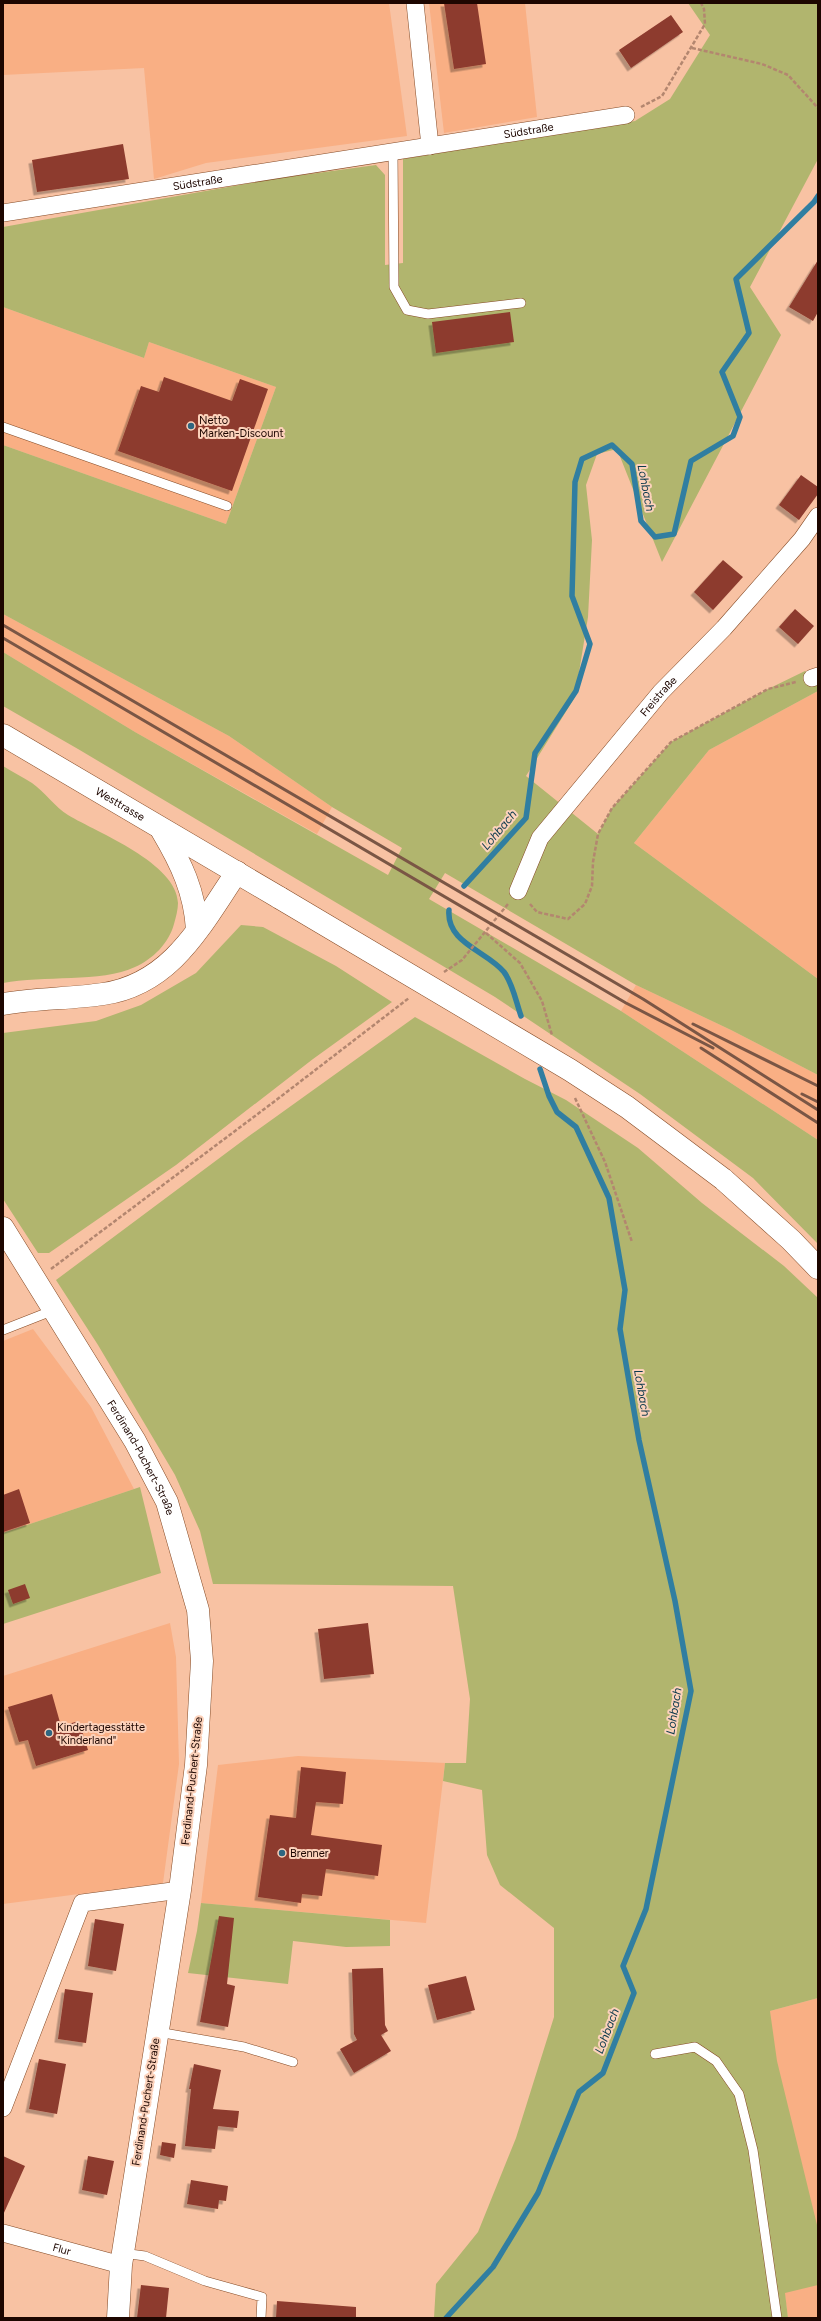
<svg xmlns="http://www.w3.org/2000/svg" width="821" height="2321" viewBox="0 0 821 2321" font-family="Figtree,sans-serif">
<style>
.built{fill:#f9af84}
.green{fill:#b1b56e}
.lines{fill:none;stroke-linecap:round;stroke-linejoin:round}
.stream{stroke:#307ea1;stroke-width:5.5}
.building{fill:#8d3b2e;filter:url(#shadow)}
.lane-casing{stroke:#854a25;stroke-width:10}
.street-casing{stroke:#854a25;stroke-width:18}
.secondary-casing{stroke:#854a25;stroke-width:23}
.path{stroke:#b3866f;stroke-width:2.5;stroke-dasharray:4 2;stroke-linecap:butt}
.lane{stroke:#fff;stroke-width:9}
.street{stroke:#fff;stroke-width:17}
.secondary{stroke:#fff;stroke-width:22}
.rail{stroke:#7a5645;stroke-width:3}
.secondary-bridge-casing{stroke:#854a25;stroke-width:23;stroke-linecap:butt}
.secondary-bridge{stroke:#fff;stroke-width:22}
.poi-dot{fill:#2e6681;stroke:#fcd2bb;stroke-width:1.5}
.labels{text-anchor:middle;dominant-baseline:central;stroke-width:4;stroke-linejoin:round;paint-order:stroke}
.street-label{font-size:11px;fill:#1d0600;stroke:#fcd2bb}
.poi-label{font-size:11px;fill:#1d0600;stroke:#fcd2bb;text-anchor:start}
.water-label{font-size:12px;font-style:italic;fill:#0c3a4d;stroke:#fcd2bb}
</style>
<defs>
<filter id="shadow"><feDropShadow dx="-3.5" dy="3.5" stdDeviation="0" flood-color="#0004"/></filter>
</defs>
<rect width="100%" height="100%" fill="#f8c2a3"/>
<path class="built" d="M3 3H389L407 136 206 163 154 179 144 68 3 75Z
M429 3H525L537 117 444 133Z
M3 307 144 358 149 342 276 387 226 524 3 445Z
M3 614 229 736 332 807 317 834 135 732 3 652Z
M818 691V979L634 843 709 750Z
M636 985 731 1030 818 1075V1140L621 1011Z
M33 1329 91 1407 134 1489 3 1533V1341Z
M170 1623 176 1657 179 1764 163 1883 3 1904V1676Z
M298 1756 445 1763 426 1923 201 1903 218 1765Z
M818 1998V2318H788L779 2251 770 2011Z"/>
<path class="green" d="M688 3H818V159L750 287 781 335 662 562 617 449 597 454 586 485 592 540 588 617 575 697 526 776 598 834 612 808 671 742 768 689 805 671 818 679V691L709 750 634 843 818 979V1075L731 1030 636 985 445 873 429 899 621 1011 818 1140V1244L753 1178 640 1094 495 997 78 749 3 706V652L135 732 388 875 402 848 332 807 229 736 3 614V445L226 524 276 387 149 342 144 358 3 307V227L273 179 376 165 385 175V265L403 263V159L635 121 670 99 710 35Z
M3 766C12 772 23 777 32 783 45 792 55 807 68 815 98 833 177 863 178 903 178 909 176 917 174 924 169 943 153 959 135 967 101 983 43 975 3 983Z
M241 925 263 927 336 966 392 1002 313 1059 176 1165 49 1253H38L3 1199V1033L96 1021 141 1005 196 973Z
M415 1017 525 1079 566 1100 638 1148 702 1203 784 1266 818 1298V1998L770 2011 777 2061 818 2229V2285L785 2293 788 2318H434L436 2284 478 2232 516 2138 554 2017V1928L500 1885 487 1855 482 1790 443 1781 445 1763H466L470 1699 453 1586 213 1584 200 1531 175 1475 98 1345 56 1280 249 1136Z
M140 1487 161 1573 3 1624V1533Z
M201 1903 390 1920V1946L346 1947 293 1941 288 1984 188 1973 197 1931Z"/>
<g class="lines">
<path class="stream" d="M464 886 526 818 535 753 576 691 590 644 572 596 575 482 582 459 612 445 632 464 641 521 655 537 674 534 691 461 733 436 740 417 722 372 749 333 736 279 814 202 818 196
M449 910C446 943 487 951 504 972 513 984 516 1002 521 1016
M446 2318 493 2267 538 2193 579 2092 603 2073 634 1993 623 1966 646 1909 691 1691 675 1601 639 1440 620 1329 625 1290 609 1198 576 1127 557 1112 549 1096 540 1069"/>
</g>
<path class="building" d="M444 3H477L486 64 454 69Z
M671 15 683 32 631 68 619 50Z
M123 144 129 179 37 192 32 160Z
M818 260V312L813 321 789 307Z
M510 312 514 342 436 353 432 322Z
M164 377 232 401 240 379 268 389 232 491 118 451 141 386 159 392Z
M801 475 818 487V494L799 520 779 505Z
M723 560 743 577 713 610 694 592Z
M795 609 814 626 798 644 779 627Z
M19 1489 30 1523 3 1532V1495Z
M25 1584 30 1598 13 1604 8 1590Z
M368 1623 374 1674 324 1679 318 1629Z
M52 1694 61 1726 79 1721 88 1750 36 1766 28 1740 19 1742 8 1707Z
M301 1767 346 1772 343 1804 316 1802 311 1835 382 1845 378 1876 326 1869 322 1896 302 1894 301 1903 258 1897 270 1815 296 1818Z
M219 1916 234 1918 227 1984 235 1986 228 2027 200 2022Z
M95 1919 124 1924 116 1971 88 1966Z
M383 1968 385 2025 388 2031 381 2035 391 2051 354 2073 340 2049 357 2040 354 2034 352 1969Z
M466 1976 475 2010 437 2020 428 1985Z
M65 1989 93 1993 86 2043 58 2039Z
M39 2059 66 2064 57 2114 29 2109Z
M194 2064 221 2070 213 2109 239 2111 237 2128 218 2126 215 2149 185 2146 191 2089H189Z
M162 2142 176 2144 174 2158 160 2155Z
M3 2156 25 2166 3 2215Z
M88 2156 114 2161 107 2195 82 2190Z
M191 2180 228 2186 226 2201 219 2200 218 2209 187 2204Z
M141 2285 169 2288 166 2318H137Z
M277 2301 356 2307V2318H276Z"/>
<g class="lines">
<g class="lane-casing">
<path id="lane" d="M393 151 394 287 407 310 428 314 521 303
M3 427 227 506
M3 1330 54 1310
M158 2032 244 2047 293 2062
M655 2054 695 2047 716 2061 739 2094 753 2150 777 2318
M122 2253 145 2256 205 2281 262 2297 261 2318"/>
</g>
<g class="street-casing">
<g id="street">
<path d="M415 3 430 146"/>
<path id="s1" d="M3 213 626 115"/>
<path d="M812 678 818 676"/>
<path id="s2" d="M518 891 540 838 661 692 724 628 802 539 818 516"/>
<path d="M3 2108 82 1903 180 1890"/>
<path id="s3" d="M3 2233 121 2265"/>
</g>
</g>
<g class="secondary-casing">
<g id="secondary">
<path id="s4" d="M3 735 280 898"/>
<path d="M162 831C181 863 195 892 197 930"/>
<path d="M3 1004C36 998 70 999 103 994 172 984 201 925 237 872"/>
<path d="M723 1179 791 1240 818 1268"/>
<path id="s5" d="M3 1228 135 1441 167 1502 198 1610 202 1661 196 1765 180 1890 121 2265 118 2318"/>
</g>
</g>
<path class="path" d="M692 48 762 64 788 75 818 108
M641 107 662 96 705 24 704 9 701 3
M530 904 537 912 568 919 585 904 592 886 593 862 598 834 612 808 671 742 768 689 796 682
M486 933 520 963 542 1001 552 1035
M444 972 462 960 508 904
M575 1098 605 1162 632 1242
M51 1269 275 1101 409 998"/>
<use href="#lane" class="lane"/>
<use href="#street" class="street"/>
<use href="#secondary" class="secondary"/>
<path class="rail" d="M3 625 643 999 818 1110
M3 638 626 1003 713 1048
M693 1024 818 1086
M701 1048 818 1123
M802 1094 818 1102"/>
<g class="secondary-bridge-casing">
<path id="secondary-bridge" d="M280 898 570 1070 627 1107 723 1179"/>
</g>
<use href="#secondary-bridge" class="secondary-bridge"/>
</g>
<g class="poi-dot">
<circle cx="191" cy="426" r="4"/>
<circle cx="49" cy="1733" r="4"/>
<circle cx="282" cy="1853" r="4"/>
</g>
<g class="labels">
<g class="street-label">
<text stroke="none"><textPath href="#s1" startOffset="532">Südstraße</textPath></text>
<text stroke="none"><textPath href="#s1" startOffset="197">Südstraße</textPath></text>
<text stroke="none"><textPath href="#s2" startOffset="242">Freistraße</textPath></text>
<text stroke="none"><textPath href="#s4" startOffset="136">Westtrasse</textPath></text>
<text stroke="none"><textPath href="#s5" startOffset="268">Ferdinand-Puchert-Straße</textPath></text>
<text transform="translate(192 1781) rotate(-84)">Ferdinand-Puchert-Straße</text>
<text transform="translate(146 2102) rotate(-81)">Ferdinand-Puchert-Straße</text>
<text stroke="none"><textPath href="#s3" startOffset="61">Flur</textPath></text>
</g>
<g class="poi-label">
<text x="199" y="420">Netto<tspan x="199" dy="13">Marken-Discount</tspan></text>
<text x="57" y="1727">Kindertagesstätte<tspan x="57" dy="13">"Kinderland"</tspan></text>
<text x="290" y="1853">Brenner</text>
</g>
<g class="water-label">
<text transform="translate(646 488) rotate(79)">Lohbach</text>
<text transform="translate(499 830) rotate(-50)">Lohbach</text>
<text transform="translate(642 1393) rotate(80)">Lohbach</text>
<text transform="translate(674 1711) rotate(-81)">Lohbach</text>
<text transform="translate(607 2031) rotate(-69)">Lohbach</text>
</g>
</g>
<rect width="821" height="2321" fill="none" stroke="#1d0600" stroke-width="8"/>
</svg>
